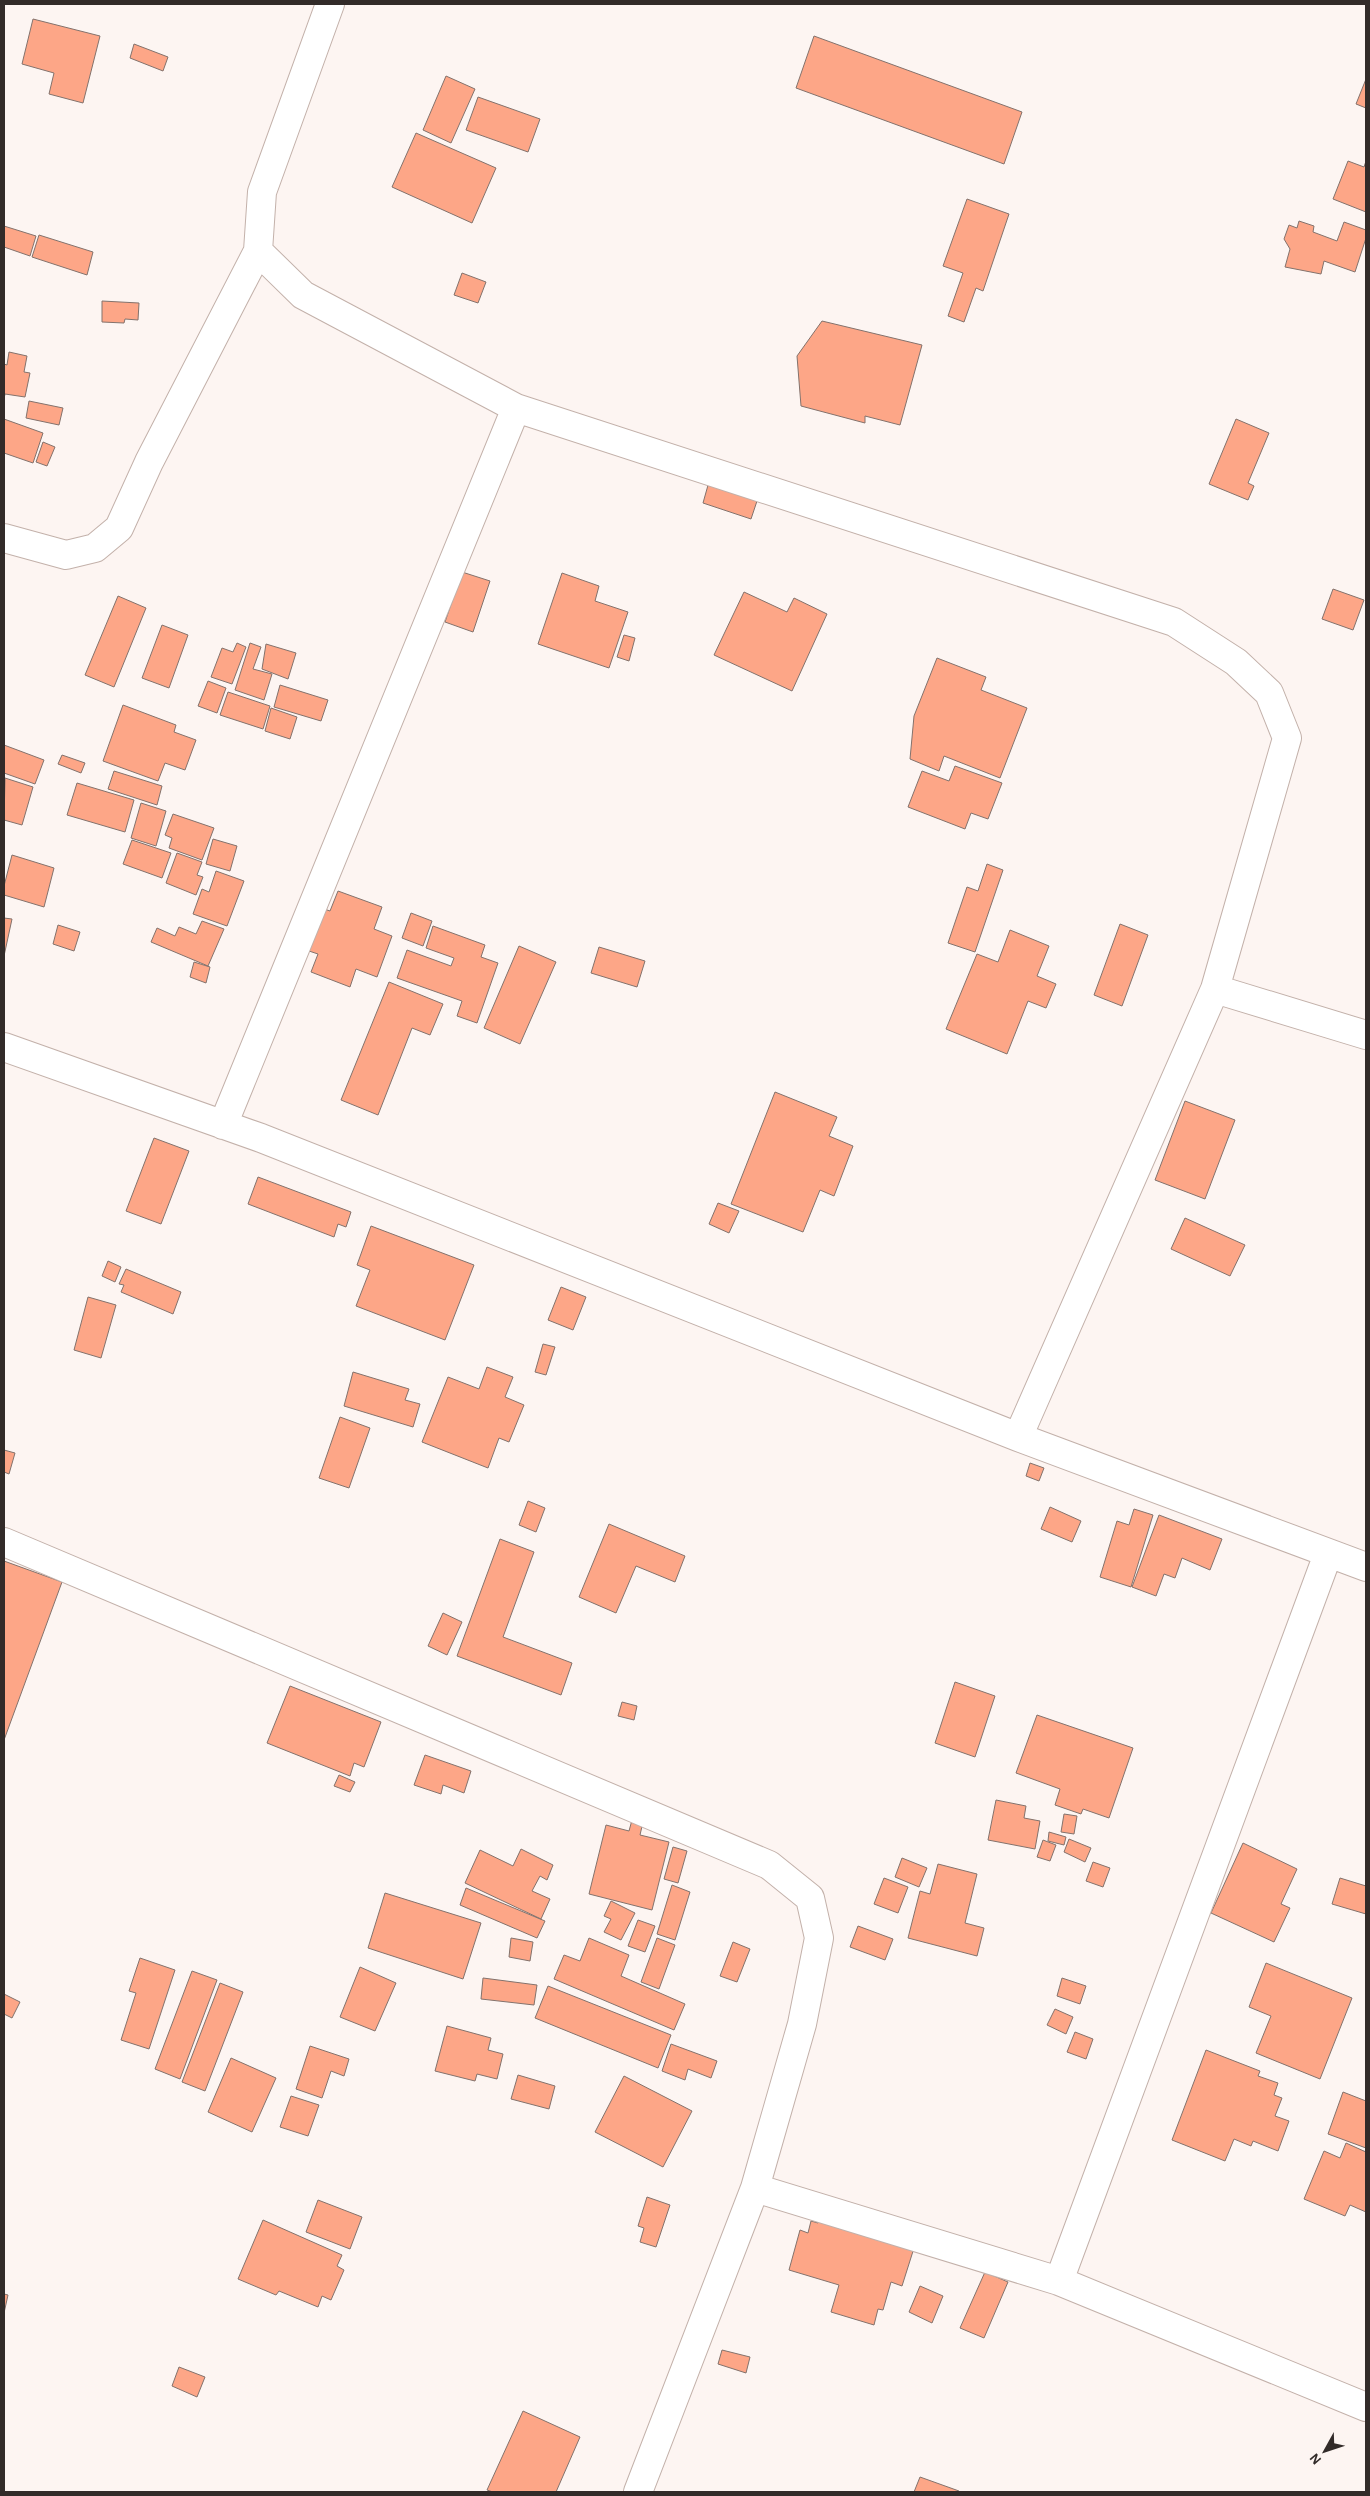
<svg xmlns="http://www.w3.org/2000/svg" width="1370" height="2496" viewBox="0 0 1370 2496" font-family="'Alegreya Sans',sans-serif">
<style>
.building{fill:#fda687;stroke:#83726c}
.lines{fill:none;stroke-linecap:round;stroke-linejoin:round}
.minor-casing{stroke:#c3b1aa;stroke-width:30}
.minor{stroke:#fff;stroke-width:28}
</style>
<rect width="100%" height="100%" fill="#fdf5f2"/>
<path class="building" d="M33 19 100 36 83 103 49 94 54 73 22 64Z
M814 36 1022 112 1004 164 796 88Z
M134 44 168 57 163 71 130 58Z
M446 76 475 89 451 143 423 130Z
M1366 79V108L1356 104Z
M478 97 540 119 528 152 466 130Z
M416 133 496 168 472 223 392 187Z
M1348 161 1364 167 1366 161V212L1333 199Z
M967 199 1009 214 983 291 976 288 964 322 948 316 963 273 943 266Z
M1299 221 1314 226 1313 232 1337 241 1344 222 1366 230V238L1355 272 1324 261 1321 274 1285 267 1290 249 1284 239 1289 225 1297 228Z
M4 226 36 236 30 256 4 247Z
M39 235 93 252 87 275 32 257Z
M462 273 486 282 478 303 454 295Z
M102 301 139 303 138 320 125 319 124 323 102 322Z
M822 321 922 345 900 425 865 416V423L801 406 797 356Z
M9 352 27 356 24 372 30 373 25 397 5 394 4 399V364L7 365Z
M29 401 63 408 59 425 26 418Z
M4 419 43 433 33 463 4 453Z
M1236 419 1269 433 1248 483 1254 486 1248 500 1209 484Z
M43 442 55 447 47 466 36 462Z
M710 478 759 495 751 519 703 503Z
M462 572 490 581 473 632 445 622Z
M562 573 599 586 595 601 628 612 609 668 538 644Z
M1333 589 1364 600 1353 630 1322 619Z
M744 592 787 612 794 598 827 614 792 691 714 655Z
M118 596 146 608 114 687 85 675Z
M162 625 188 635 169 688 142 678Z
M624 635 635 638 629 661 617 657Z
M237 643 246 647 232 684 211 677 222 648 233 652Z
M250 643 261 647 253 669 272 674 264 700 235 690Z
M266 644 296 653 288 679 262 669Z
M937 658 986 677 981 690 1027 708 1000 778 944 756 939 771 910 759 914 716Z
M208 681 226 688 217 713 198 706Z
M280 685 328 700 321 721 274 707Z
M228 692 270 706 263 729 220 715Z
M123 705 176 725 174 732 196 740 185 770 165 763 158 781 103 761Z
M271 708 297 717 290 739 265 731Z
M4 745 44 760 35 784 4 773Z
M62 755 85 763 81 773 58 764Z
M955 766 1002 783 988 819 971 813 965 829 908 807 922 771 949 781Z
M114 771 162 786 157 805 108 789Z
M5 778 33 787 22 825 4 820Z
M77 783 134 800 125 832 67 815Z
M141 803 166 811 156 846 131 838Z
M173 814 214 828 202 860 169 848 172 838 165 835Z
M213 839 237 846 230 871 206 864Z
M132 840 171 853 162 878 123 864Z
M177 853 202 862 197 875 203 877 196 895 166 883Z
M12 855 54 868 44 907 4 895V886Z
M987 864 1003 870 975 952 948 943 967 887 978 891Z
M216 871 244 881 227 926 193 914 202 889 209 892Z
M338 891 382 907 374 929 392 936 377 977 356 969 350 987 311 972 318 954 306 950 316 906 330 911Z
M411 913 432 921 423 946 402 938Z
M4 918 12 919 4 956Z
M202 921 224 929 208 966 151 942 157 928 175 936 179 927 196 934Z
M1120 924 1148 935 1122 1006 1094 995Z
M58 925 80 932 74 951 53 944Z
M433 926 485 945 481 957 498 963 477 1023 457 1016 462 1001 397 978 407 950 451 966 454 958 426 948Z
M1010 930 1049 946 1037 976 1056 984 1046 1008 1028 1001 1007 1054 946 1029 977 954 998 962Z
M519 946 556 962 520 1044 484 1028Z
M599 947 645 961 637 987 591 973Z
M194 962 210 967 206 983 190 977Z
M389 982 443 1004 430 1035 412 1028 378 1115 341 1100Z
M775 1092 837 1117 829 1136 853 1146 834 1196 820 1190 803 1232 731 1204Z
M1185 1101 1235 1120 1205 1199 1155 1180Z
M154 1138 189 1151 161 1224 126 1211Z
M258 1177 351 1212 346 1227 338 1224 334 1237 248 1204Z
M718 1203 739 1211 729 1233 709 1224Z
M1185 1218 1245 1245 1230 1276 1171 1249Z
M371 1226 474 1265 445 1340 356 1306 370 1270 357 1265Z
M108 1261 121 1267 115 1282 102 1276Z
M126 1269 181 1292 173 1314 121 1292 124 1285 119 1284Z
M561 1287 586 1297 573 1330 548 1320Z
M88 1297 116 1305 101 1358 74 1350Z
M543 1344 555 1347 546 1375 535 1372Z
M487 1367 513 1377 505 1397 524 1405 509 1442 499 1438 488 1468 422 1442 448 1377 479 1389Z
M353 1372 409 1389 405 1400 420 1404 413 1427 344 1406Z
M340 1417 370 1428 349 1488 319 1478Z
M4 1450 15 1453 9 1474 4 1472Z
M1030 1463 1044 1468 1039 1481 1026 1476Z
M528 1501 545 1508 536 1532 519 1525Z
M1050 1507 1081 1521 1072 1542 1041 1529Z
M1134 1509 1153 1515 1131 1587 1100 1577 1117 1521 1129 1525Z
M1159 1515 1222 1539 1210 1570 1182 1558 1175 1578 1164 1574 1156 1596 1132 1587Z
M609 1524 685 1556 675 1582 636 1566 616 1613 579 1597Z
M500 1539 534 1552 503 1637 572 1663 561 1695 457 1656Z
M4 1561 62 1582 4 1740Z
M443 1613 462 1622 447 1655 428 1646Z
M955 1682 995 1696 975 1757 935 1743Z
M290 1686 381 1722 364 1767 354 1763 350 1776 267 1743Z
M622 1702 637 1706 634 1720 618 1716Z
M1037 1715 1133 1748 1109 1818 1083 1809 1081 1814 1055 1805 1060 1789 1016 1773Z
M425 1755 471 1771 464 1793 443 1785 441 1794 414 1785Z
M339 1775 355 1782 350 1792 334 1786Z
M996 1800 1026 1806 1024 1818 1040 1821 1035 1849 988 1840Z
M1064 1814 1077 1816 1074 1834 1061 1832Z
M632 1820 643 1822 640 1835 669 1842 652 1910 589 1894 606 1825 629 1831Z
M1049 1832 1066 1837 1064 1845 1048 1841Z
M1069 1839 1091 1848 1085 1862 1064 1852Z
M1043 1840 1056 1845 1050 1861 1037 1857Z
M1243 1843 1297 1869 1281 1904 1290 1908 1274 1942 1211 1913Z
M673 1847 687 1851 678 1883 664 1879Z
M521 1849 553 1865 547 1880 540 1876 532 1891 550 1899 541 1919 465 1883 480 1850 513 1866Z
M902 1858 927 1868 919 1887 895 1877Z
M1093 1862 1110 1868 1103 1887 1086 1881Z
M938 1864 977 1874 965 1923 984 1928 977 1956 908 1938 920 1891 930 1894Z
M884 1878 908 1887 898 1913 874 1904Z
M1340 1878 1366 1886V1914L1332 1904Z
M672 1885 690 1892 675 1940 657 1934Z
M466 1888 545 1921 537 1938 460 1905Z
M385 1893 481 1923 463 1979 368 1948Z
M611 1901 635 1913 621 1940 604 1932 611 1919 604 1916Z
M638 1920 655 1926 645 1952 628 1946Z
M858 1926 893 1939 885 1960 850 1947Z
M511 1938 533 1942 530 1961 509 1957Z
M589 1938 629 1955 621 1976 685 2004 674 2030 554 1979 564 1955 580 1961Z
M657 1938 675 1945 659 1989 641 1982Z
M733 1942 750 1949 737 1982 720 1976Z
M140 1958 175 1970 149 2049 121 2040 136 1993 129 1991Z
M1266 1963 1352 1998 1320 2079 1256 2053 1271 2016 1249 2007Z
M360 1967 396 1983 375 2031 340 2017Z
M192 1971 217 1980 180 2079 155 2069Z
M483 1978 537 1985 534 2005 481 1999Z
M1062 1978 1086 1986 1080 2004 1057 1996Z
M220 1983 243 1992 205 2091 182 2082Z
M548 1986 671 2035 658 2068 535 2018Z
M4 1994 20 2002 12 2018 4 2014Z
M1055 2009 1073 2017 1066 2034 1047 2025Z
M447 2026 491 2038 488 2050 503 2054 497 2079 477 2074 475 2081 435 2071Z
M1075 2032 1093 2039 1086 2059 1067 2052Z
M671 2044 717 2061 711 2078 688 2069 685 2080 662 2071Z
M310 2046 349 2059 344 2076 331 2071 322 2098 296 2089Z
M1206 2050 1260 2071 1258 2076 1278 2083 1274 2095 1282 2098 1275 2116 1289 2121 1278 2151 1253 2141 1251 2146 1234 2139 1225 2161 1172 2140Z
M231 2058 276 2078 252 2132 208 2112Z
M518 2075 555 2086 549 2109 511 2099Z
M624 2076 692 2111 663 2167 595 2132Z
M1343 2092 1366 2101V2148L1328 2134Z
M291 2096 319 2105 308 2136 280 2127Z
M1346 2143 1366 2152V2212L1350 2205 1345 2216 1304 2199 1324 2151 1340 2158Z
M647 2197 670 2205 656 2247 640 2242 644 2228 638 2226Z
M318 2200 362 2217 350 2249 306 2232Z
M819 2219 914 2248 902 2286 891 2282 883 2310 878 2309 874 2325 831 2312 839 2285 789 2270 800 2230 808 2233 811 2221 818 2223Z
M263 2220 342 2255 337 2266 344 2270 331 2300 322 2296 318 2307 279 2291 276 2295 238 2279Z
M985 2272 1008 2282 984 2338 960 2328Z
M920 2286 943 2296 932 2323 909 2312Z
M4 2294 8 2295 4 2313Z
M722 2350 750 2357 746 2373 718 2364Z
M179 2367 205 2377 197 2397 172 2386Z
M523 2411 580 2437 556 2492H493L487 2490Z
M920 2477 959 2491V2492H914Z"/>
<g class="lines">
<g class="minor-casing">
<path id="minor" d="M330 4 262 192 258 251 303 295 516 408 1174 622 1236 662 1269 693 1287 738 1215 989 1018 1437
M4 538 66 555 95 548 119 528 149 462 258 251
M1215 989 1366 1035
M4 1047 261 1138 1018 1437 1366 1567
M223 1125 516 408
M4 1542 769 1865 810 1898 819 1938 802 2024 755 2188 638 2492
M755 2188 1059 2281 1366 2407
M1059 2281 1328 1554"/>
</g>
<use href="#minor" class="minor"/>
</g>
<rect width="1370" height="2496" fill="none" stroke="#322b29" stroke-width="10"/>
<g transform="translate(1325 2451) rotate(230)" stroke="#fdf5f2" stroke-width="4" paint-order="stroke">
<path d="M0-4L9 19L0 12L-9 19Z" fill="#322b29"/>
<text y="-8" font-size="14" font-weight="bold" text-anchor="middle" fill="#322b29">N</text>
</g>
</svg>
